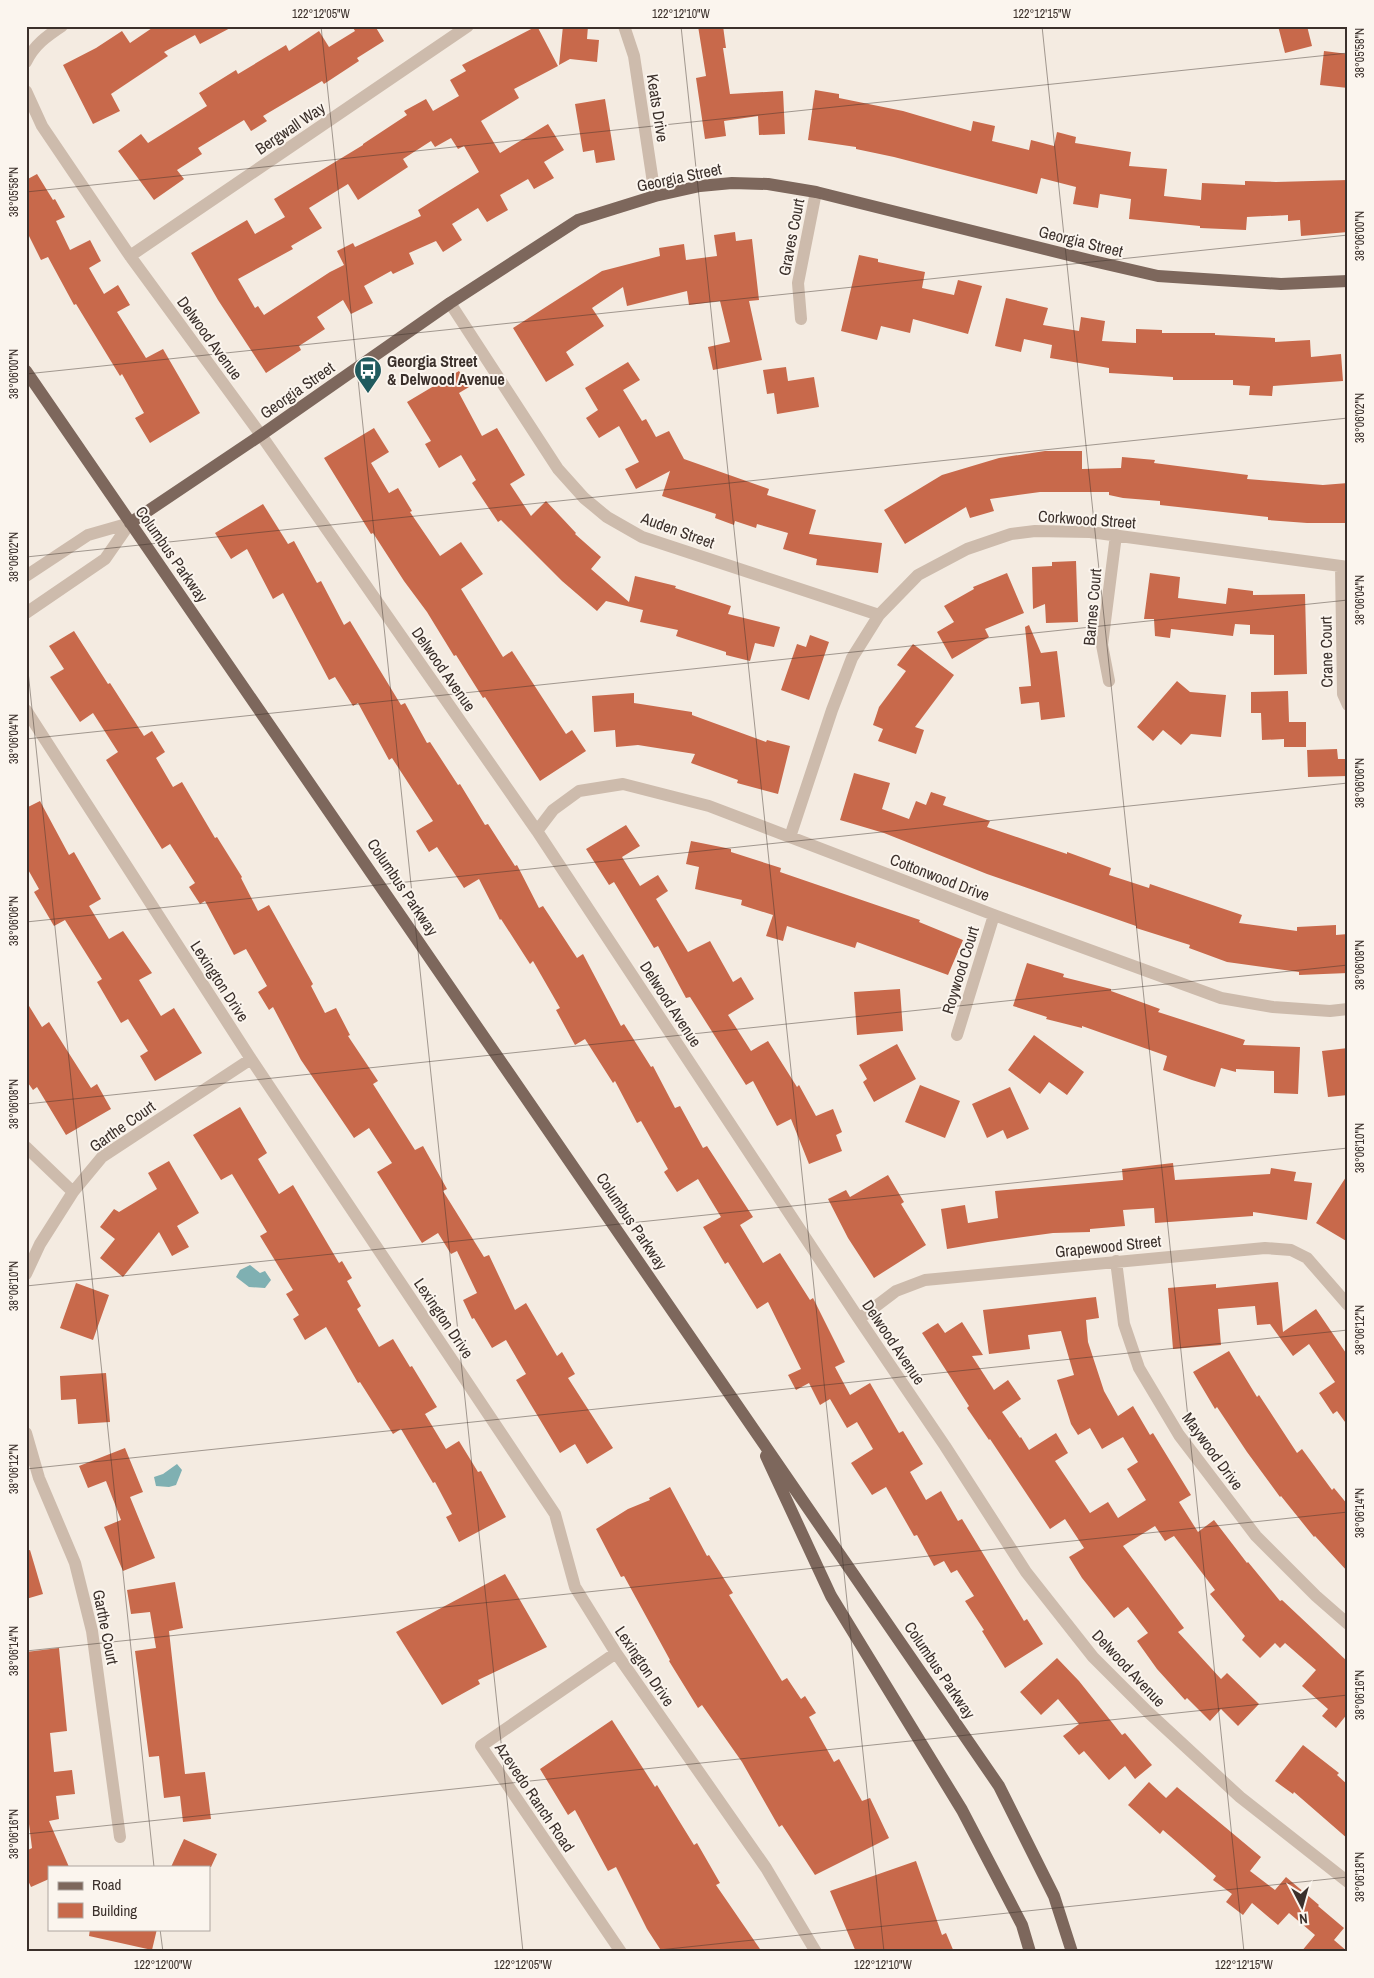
<svg xmlns="http://www.w3.org/2000/svg" width="1374" height="1978" viewBox="0 0 1374 1978" font-family="'Archivo Narrow',sans-serif">
<style>
.water{fill:#7fb0b2}
.building{fill:#c8694b;fill-rule:evenodd}
.lines{fill:none;stroke-linecap:round;stroke-linejoin:round}
.minor{stroke:#cdbbac;stroke-width:12}
.major{stroke:#7d675c;stroke-width:12}
.ticks{fill:none;stroke:#3b302b;stroke-width:1;stroke-opacity:0.45}
.labels{text-anchor:middle;dominant-baseline:central;stroke-width:4;stroke-linejoin:round;paint-order:stroke}
.street-label{font-size:16px;fill:#3b302b;stroke:#fbf5ee}
.poi-label{font-size:16px;font-weight:bold;fill:#3b302b;stroke:#fbf5ee;text-anchor:start}
.neatline{fill:none;stroke:#3b302b;stroke-width:2}
.ticks-label{font-size:12px;text-anchor:middle;fill:#3b302b}
</style>
<rect width="100%" height="100%" fill="#f4ebe1"/>
<path class="water" d="M250 1265 260 1273 265 1271 271 1280 265 1288 249 1287 236 1277 240 1270Z
M177 1464 182 1470 176 1485 169 1487 156 1486 154 1477 163 1474Z"/>
<path class="building" d="M155 26H234L200 44 195 35 164 52 168 56 111 94 120 111 93 124 63 65 96 48 122 31 130 43Z
M352 26H375L384 41 357 58 359 61 324 84 322 81 263 116 267 121 251 131 244 120 198 148 202 154 177 170 184 179 154 200 118 151 141 134 148 143 207 106 199 93 236 70 238 74 286 45 289 51 319 31 329 47 355 31Z
M537 26 558 66 514 89 519 98 481 121 500 153 548 124 564 150 544 162 554 178 534 189 528 179 500 195 508 210 487 222 478 208 452 224 462 240 443 252 436 241 409 253 414 264 393 274 391 271 364 286 373 303 351 314 343 300 317 317 325 329 299 346 301 350 266 373 218 300 191 253 247 220 255 234 285 217 274 199 363 145V144L407 115 404 111 426 99 433 111 459 96 450 80 466 71 462 65ZM451 138 458 149 464 146 479 172 418 210 421 216 355 247 353 243 337 251 344 265 330 272 264 315 258 306 255 308 238 279 293 249 291 246 322 228 309 208 348 184 358 200 408 167 403 159 431 141 435 147Z
M563 26H588L587 39 599 40 597 62 570 59 559 65Z
M698 26H723L726 48H723L730 94 783 91 785 134 759 135 758 116 724 121 726 136 705 139 696 78 706 76Z
M1278 26H1307L1312 46 1285 53Z
M1324 51 1348 54V88L1320 85Z
M815 90 839 94V98L903 111 971 131 973 121 995 126 992 141 1029 150 1031 140 1054 146 1057 132 1076 137 1075 143 1131 152 1129 166 1167 169 1164 196 1201 200 1202 183 1245 185V181L1276 182 1348 180V232L1301 236 1300 220 1288 221V215L1247 217 1246 230 1200 228V226L1129 219 1131 199 1100 194 1098 208 1073 204 1076 187 1041 178 1037 194 894 157 856 149V147L808 140Z
M605 99 615 160 596 163 594 150 583 152 575 104Z
M37 174 53 200 55 199 65 217 56 221 70 250 90 240 101 261 89 268 104 294 118 285 130 305 117 312 134 339 146 358 163 349 200 413 150 443 135 418 144 413 122 374 120 376 76 304 74 305 48 257 41 260 26 230V180Z
M735 232 736 241 752 239 759 300 749 301 762 360 713 370 708 347 730 342 720 301 689 305 687 291 627 306 623 287 592 308 604 326 566 352 574 365 546 382 513 328 602 271 660 256 659 248 684 244 686 260 717 256 714 235Z
M859 255 878 259V262L925 272 922 288 954 295 958 280 982 286 968 334 913 319 910 333 881 326 877 340 841 331Z
M1006 298 1048 308 1043 325 1079 331 1081 317 1105 321 1102 341 1136 343V329L1162 330V333H1215V335L1275 338V342L1310 340 1311 357 1341 354 1343 381 1273 386 1272 396 1249 395 1250 386 1233 385V380H1173V377L1109 373V368L1050 358 1052 345 1024 339 1021 352 995 346Z
M628 362 640 380 623 390 642 421 646 419 656 437 669 431 684 459 769 489 767 495 816 510 809 534 882 543 878 573 816 565 817 559 783 549 788 533 757 524 756 528 735 521 734 525 715 518 716 514 662 496 670 471 636 489 625 469 639 462 619 426 599 438 586 418 598 410 585 388Z
M786 367 788 381 814 377 819 407 777 414 774 393 767 394 763 370Z
M459 371 469 387 459 393 482 436 497 428 525 475 510 484 531 516 546 501 576 533 575 534 601 557 591 569 629 602 635 576 676 586 675 588 731 606 728 614 780 627 774 647 755 643 750 661 726 655V652L676 636 678 630 640 622 643 610 606 601 597 611 562 581 501 520 498 522 472 483 476 480 461 455 439 468 425 444 431 441 407 402Z
M374 428 389 452 371 463 389 493 398 488 412 511 410 512 440 556 461 542 483 574 461 589 503 657 512 651 566 734 572 730 586 751 540 781 485 697 483 698 456 655 454 656 427 612 404 581 373 533 371 534 324 458Z
M1045 451H1082V469L1121 468 1122 457 1155 460 1154 463 1248 475 1247 479 1323 485 1348 483V523H1307L1268 520V517L1160 505V501L1123 498 1109 495V492H1040L990 499 994 511 970 518 966 507 905 544 884 510 942 475 999 458Z
M263 504 288 544 294 541 317 583 321 581 344 625 350 621 401 705 405 703 427 743 430 742 458 785 460 784 485 825 488 824 515 866 517 865 539 908 543 906 577 958 583 954 621 1026 624 1024 651 1067 653 1066 675 1108 680 1106 703 1148 707 1146 753 1217 740 1225 763 1263 780 1253 810 1300 813 1298 845 1362 835 1367 850 1395 870 1383 899 1433 903 1431 923 1464 910 1472 926 1500 941 1491 958 1521 962 1519 1024 1621 1027 1619 1043 1644 1005 1668 982 1631 984 1630 965 1601 974 1596 957 1570 951 1573 944 1561 934 1566 917 1535 914 1536 886 1487 872 1495 851 1463 873 1449 857 1422 847 1428 830 1399 820 1405 809 1383 796 1390 788 1375 801 1369 768 1302 757 1309 728 1262 725 1264 703 1227 721 1217 698 1179 677 1192 664 1172 668 1169 641 1121 637 1123 615 1081 613 1083 585 1039 575 1045 556 1010 560 1008 533 961 530 964 501 919 500 920 479 879 464 888 437 847 429 852 416 831 433 821 392 758 389 760 358 703 353 706 335 677 329 680 283 593 273 599 247 549 231 559 215 533Z
M1076 561 1078 622 1046 623 1045 604 1033 609 1032 567 1052 566V562Z
M1007 573 1024 613 985 629 989 637 952 659 937 632 954 622 944 606 974 589 973 587Z
M1150 573 1180 577 1178 598 1226 604 1228 588 1253 591V595L1305 594 1307 674 1274 675V635L1250 634V625L1235 624 1233 636 1171 629 1170 638 1155 636 1154 619H1144Z
M1029 625 1041 653 1057 651 1065 717 1041 720 1039 702 1021 704 1019 687 1031 686 1025 627Z
M74 631 108 684 110 683 144 736 152 731 165 752 156 758 173 787 182 782 215 838 217 837 242 877 241 878 258 911 269 905 313 984 311 986 325 1013 336 1008 350 1035 348 1036 378 1081 373 1084 415 1150 423 1146 447 1189 443 1191 484 1257 489 1255 515 1310 526 1303 557 1356 562 1352 575 1374 568 1378 613 1448 587 1464 575 1444 560 1453 516 1380 526 1374 506 1340 492 1348 474 1318 472 1319 463 1300 477 1293 457 1251 451 1254 438 1233 422 1243 377 1172 392 1163 369 1128 354 1138 301 1060 273 1007 269 1010 258 992 267 986 246 949 234 955 205 901 200 904 189 887 195 883 170 844 162 849 106 760 118 752 93 713 80 722 50 677 64 669 49 646Z
M810 635 829 642 809 700 781 690 797 644 806 647Z
M913 644 954 675 915 727 924 730 916 754 878 741 883 729 873 725 879 707 906 671 897 665Z
M1177 681 1190 692 1226 695 1221 737 1191 734 1181 745 1163 730 1153 741 1137 727Z
M1288 691 1289 722H1306V747H1284V739L1262 740 1261 713H1251V692Z
M634 693V703L692 712V715L766 742 767 740 790 746 778 794 737 783 738 780 691 763 695 754 638 745 616 747 615 730 594 732 592 696Z
M1337 749 1338 759H1348V776L1308 777 1307 750Z
M854 773 890 783 882 809 909 819 916 801 926 805 931 792 946 797 943 805 990 821 987 827 1067 854V852L1111 868 1109 875 1149 888 1150 884 1242 915 1239 923 1297 931V927L1336 925V935L1348 934V973L1299 975V972L1227 962 1189 948 1190 945 1136 928V926L987 874 884 833 840 820Z
M40 801 69 855 74 852 101 899 89 906 109 939 123 931 152 973 139 980 161 1016 174 1008 202 1053 155 1081 140 1056 148 1051 128 1019 121 1023 97 982 102 979 65 920 54 926 34 892 39 889 26 866V808Z
M626 825 640 846 622 857 640 886 658 875 668 891 656 899 688 952 710 941 733 982 741 977 754 999 728 1015 751 1051 768 1041 797 1087 799 1085 816 1116 833 1109 842 1132 836 1135 842 1151 809 1164 791 1119 777 1126 753 1081 746 1085 690 997 686 998 658 946 654 948 614 882 609 885 586 849Z
M691 841 731 849V852L781 868 780 872 920 920 919 922 963 940 948 975 857 942 855 948 787 926 783 941 766 936 773 915 741 905 742 900 695 889 699 867 686 864Z
M1027 963 1064 974 1063 977 1111 989V991L1160 1009 1158 1012 1245 1040 1243 1045 1300 1047 1298 1094 1274 1093V1071L1236 1069V1072L1221 1068 1215 1087 1192 1080 1163 1070 1167 1056 1082 1026V1028L1046 1019 1047 1017 1013 1006Z
M900 989 903 1031 857 1035 854 992Z
M26 1001 42 1027 49 1022 91 1088 97 1084 111 1109 66 1135 37 1087 33 1090 26 1080Z
M1034 1035 1084 1072 1067 1095 1049 1082 1040 1094 1008 1070Z
M897 1044 916 1079 874 1102 863 1082 867 1079 859 1065Z
M1348 1048V1095L1328 1097 1322 1051Z
M920 1085 960 1101 945 1138 905 1122Z
M1010 1087 1029 1129 1007 1139 1003 1130 987 1138 972 1104Z
M240 1107 267 1153 258 1159 279 1194 293 1185 339 1263 342 1261 352 1278 347 1281 361 1306 357 1309 379 1347 393 1339 410 1367 412 1366 437 1407 425 1414 446 1449 459 1441 478 1472 481 1471 506 1517 459 1542 446 1517 452 1514 435 1482 433 1483 401 1429 393 1434 360 1382 358 1383 326 1327 305 1340 293 1319 299 1315 286 1294 293 1290 260 1236 267 1232 232 1174 221 1180 193 1135Z
M169 1161 199 1213 177 1226 189 1247 172 1256 159 1232 123 1277 100 1258 115 1239 100 1227 114 1209 119 1212 157 1189 148 1173Z
M1173 1163 1175 1180 1270 1174 1271 1168 1296 1172 1294 1181 1312 1183 1307 1220 1253 1212V1216L1155 1223 1154 1208 1123 1210 1125 1226 1090 1229V1232L1053 1233 988 1242 947 1249 941 1209 965 1205 968 1223 998 1218 995 1191 1123 1180 1122 1169Z
M1348 1174V1242L1316 1223Z
M888 1175 904 1202 901 1204 926 1245 874 1278 848 1238 828 1199 846 1190 850 1197Z
M1278 1282 1283 1332 1316 1309 1348 1356V1426L1337 1411 1333 1414 1319 1393 1335 1382 1309 1344 1293 1356 1270 1324 1257 1325 1255 1306 1218 1309 1221 1345 1173 1349 1168 1288 1216 1284V1288Z
M76 1283 109 1295 93 1340 60 1328Z
M1096 1297 1099 1318 1086 1320 1088 1342 1104 1391 1118 1416 1133 1406 1150 1435 1153 1433 1191 1495 1179 1502 1198 1532 1214 1520 1247 1563 1248 1562 1280 1601 1282 1600 1348 1662V1713L1336 1728 1322 1716 1328 1709 1302 1686 1316 1670 1285 1643 1280 1648 1275 1643 1260 1658 1242 1640 1245 1636 1210 1594 1215 1590 1174 1536 1165 1541 1155 1526 1123 1546 1184 1628 1178 1632 1221 1679 1227 1673 1259 1704 1238 1726 1221 1709 1210 1721 1187 1698 1185 1700 1157 1669 1137 1641 1148 1633 1128 1607 1114 1618 1082 1578 1069 1557 1084 1548 1065 1519 1050 1529 990 1439 989 1440 967 1408 969 1406 922 1333 938 1323 945 1333 962 1322 983 1355 972 1356 994 1390 1008 1380 1021 1399 1002 1412 1020 1438 1021 1437 1029 1450 1056 1433 1068 1453 1055 1461 1090 1513 1108 1502 1118 1518 1146 1500 1127 1469 1138 1462 1123 1437 1102 1449 1090 1428 1078 1435 1071 1424 1057 1380 1074 1375 1061 1331 1028 1335 1030 1349 989 1354 983 1310Z
M1229 1351 1257 1397 1259 1395 1297 1453 1302 1449 1332 1490 1334 1488 1348 1505V1572L1315 1536 1314 1537 1281 1496 1280 1497 1247 1452 1217 1407 1215 1409 1193 1372Z
M106 1373 110 1422 78 1424 76 1399 61 1400 60 1376Z
M125 1448 143 1492 130 1497 155 1558 123 1571 104 1527 121 1520 106 1481 88 1488 79 1466Z
M670 1487 707 1556 709 1555 733 1593 729 1595 782 1681 787 1678 801 1699 805 1696 816 1713 809 1717 834 1762 839 1759 862 1801 870 1798 889 1838 815 1875 782 1825 779 1827 742 1762 702 1705 698 1708 669 1661 670 1660 624 1576 621 1577 596 1529 628 1509 650 1500 649 1498Z
M30 1550 43 1594 26 1599V1551Z
M505 1574 547 1647 478 1680 480 1684 442 1705 396 1632Z
M175 1582 183 1628 169 1631 185 1774 205 1772 211 1819 183 1822 180 1796 164 1798 159 1756 149 1757 135 1651 156 1648 150 1612 131 1614 127 1590Z
M59 1648 67 1731 50 1733 54 1772 72 1770 75 1794 56 1796 59 1819 49 1821 69 1867H49V1879L31 1887 26 1876V1851L32 1848 26 1800V1712L29 1711 26 1686V1652Z
M1057 1658 1079 1681 1122 1735 1125 1733 1152 1765 1135 1779 1125 1766 1109 1780 1084 1751 1079 1755 1063 1736 1079 1724 1058 1699 1041 1715 1020 1692Z
M612 1720 655 1787 657 1785 694 1845 697 1843 720 1883 716 1885 762 1952H662L647 1929 616 1867 608 1871 575 1810 568 1815 540 1769Z
M1303 1745 1339 1773 1337 1775 1348 1785V1839L1294 1792 1293 1794 1275 1781Z
M1149 1782 1166 1798 1177 1787 1261 1857 1250 1871 1275 1890 1286 1877 1319 1905 1318 1906 1344 1928 1334 1940 1348 1952H1301L1315 1935 1289 1913 1278 1925 1252 1903 1243 1915 1226 1902 1232 1894 1213 1880 1216 1876 1163 1830 1160 1834 1128 1805Z
M184 1839 217 1854 211 1867H171Z
M916 1861 942 1935 946 1933 954 1952H856L830 1891Z
M90 1929H157L152 1950 89 1936Z"/>
<g class="lines">
<path class="minor" d="M624 26 634 56 655 196
M26 62C34 45 47 36 62 26
M26 91 42 126 130 256 261 435 537 831 859 1319 945 1446 1026 1572 1093 1657 1148 1712 1240 1797 1348 1882
M130 256 468 26
M450 303 558 469 584 498 607 517 642 537 879 615
M801 319 798 283 816 192
M1341 567 1343 694 1348 705
M26 576 88 535 130 523
M26 613 105 559 130 523
M1109 681 1102 645 1116 535
M26 710 251 1059 555 1514 575 1587 616 1653 766 1868 816 1952
M537 831 553 810 579 791 623 784 709 806 994 915 1221 998 1273 1007 1330 1011 1348 1009
M790 837 832 710 852 658 879 615 918 575 967 549 1011 534 1035 531 1090 532 1348 567
M957 1035 994 915
M26 1147 73 1192
M1116 1261 1124 1324 1139 1368 1179 1435 1256 1536 1316 1596 1348 1624
M26 1274 40 1244 73 1192 102 1157 251 1059
M859 1319 896 1291 925 1280 1265 1248 1291 1250 1307 1258 1348 1305
M26 1433 39 1478 75 1563 92 1631 120 1837
M616 1653 481 1746 621 1952"/>
<path class="major" d="M26 371 999 1786 1054 1896 1072 1952
M130 523 261 435 450 303 578 220 655 196 700 186 732 183 768 184 816 192 1093 261 1158 276 1281 284 1348 281
M766 1456 831 1596 962 1810 1022 1925 1030 1952"/>
</g>
<path class="ticks" d="M321 26 523 1952M681 26 884 1952M1042 26 1244 1952M26 192 1348 53M26 374 1348 235M26 557 1348 418M26 652 154 1867M26 739 1348 600M26 922 1348 783M26 1104 1348 965M26 1286 1348 1148M26 1469 1348 1330M26 1651 1348 1512M26 1834 1348 1695M160 1929 163 1952M640 1952 1348 1877"/>
<defs>
<g id="bus-pin" transform="scale(1.4375)"><path d="M0 17L-7.5 6A9.5 9.5 0 1 1 7.5 6Z" fill="#1f5a5e" stroke="#fbf5ee"/><path d="M-5-6H5V4H4V6H2V4H-2V6H-4V4H-5ZM-3.5-4V0h7V-4ZM-3.5 1.2v1.5H-2V1.2ZM2 1.2v1.5H3.5V1.2Z" fill="#fff"/></g>
</defs>
<g fill-rule="evenodd">
<use href="#bus-pin" x="368" y="370"/>
</g>
<g class="labels">
<g class="street-label">
<text transform="translate(658 108) rotate(81)">Keats Drive</text>
<text transform="translate(290 128) rotate(-34)">Bergwall Way</text>
<text transform="translate(679 177) rotate(-12)">Georgia Street</text>
<text transform="translate(791 237) rotate(-79)">Graves Court</text>
<text transform="translate(1081 241) rotate(14)">Georgia Street</text>
<text transform="translate(210 338) rotate(54)">Delwood Avenue</text>
<text transform="translate(297 390) rotate(-35)">Georgia Street</text>
<text transform="translate(1087 519) rotate(4)">Corkwood Street</text>
<text transform="translate(678 530) rotate(20)">Auden Street</text>
<text transform="translate(172 554) rotate(55)">Columbus Parkway</text>
<text transform="translate(1092 607) rotate(-85)">Barnes Court</text>
<text transform="translate(1326 652) rotate(-91)">Crane Court</text>
<text transform="translate(444 669) rotate(55)">Delwood Avenue</text>
<text transform="translate(940 877) rotate(21)">Cottonwood Drive</text>
<text transform="translate(403 887) rotate(56)">Columbus Parkway</text>
<text transform="translate(960 970) rotate(-73)">Roywood Court</text>
<text transform="translate(220 981) rotate(57)">Lexington Drive</text>
<text transform="translate(671 1004) rotate(57)">Delwood Avenue</text>
<text transform="translate(122 1126) rotate(-35)">Garthe Court</text>
<text transform="translate(632 1221) rotate(56)">Columbus Parkway</text>
<text transform="translate(1108 1246) rotate(-6)">Grapewood Street</text>
<text transform="translate(444 1318) rotate(56)">Lexington Drive</text>
<text transform="translate(894 1342) rotate(56)">Delwood Avenue</text>
<text transform="translate(1213 1451) rotate(54)">Maywood Drive</text>
<text transform="translate(106 1627) rotate(79)">Garthe Court</text>
<text transform="translate(645 1666) rotate(56)">Lexington Drive</text>
<text transform="translate(1129 1668) rotate(47)">Delwood Avenue</text>
<text transform="translate(940 1670) rotate(56)">Columbus Parkway</text>
<text transform="translate(535 1797) rotate(56)">Azevedo Ranch Road</text>
</g>
<g class="poi-label">
<text x="387" y="361">Georgia Street<tspan x="387" dy="18">&amp; Delwood Avenue</tspan></text>
</g>
</g>
<rect width="1374" height="1978" fill="none" stroke="#fbf5ee" stroke-width="55"/>
<rect x="48" y="1866" width="162" height="65" fill="#fbf5ee" stroke="#aea6a0"/>
<rect x="58" y="1882" width="25" height="8" fill="#7d675c" stroke="#aea6a0"/>
<text x="92" y="1890" font-size="15" fill="#3b302b">Road</text>
<rect x="58" y="1903" width="25" height="15" fill="#c8694b" stroke="#aea6a0"/>
<text x="92" y="1916" font-size="15" fill="#3b302b">Building</text>
<g transform="translate(1302 1906) rotate(174)" stroke="#fbf5ee" stroke-width="4" paint-order="stroke">
<path d="M0-4L9 19L0 12L-9 19Z" fill="#3b302b"/>
<text y="-8" font-size="14" font-weight="bold" text-anchor="middle" fill="#3b302b">N</text>
</g>
<rect x="28" y="28" width="1318" height="1922" class="neatline"/>
<g class="ticks-label">
<text x="321" y="18">122°12'05"W</text>
<text x="681" y="18">122°12'10"W</text>
<text x="1042" y="18">122°12'15"W</text>
<text transform="translate(1360 53) rotate(-90)" y="4">38°05'58"N</text>
<text transform="translate(14 192) rotate(-90)" y="4">38°05'58"N</text>
<text transform="translate(1360 236) rotate(-90)" y="4">38°06'00"N</text>
<text transform="translate(14 374) rotate(-90)" y="4">38°06'00"N</text>
<text transform="translate(1360 418) rotate(-90)" y="4">38°06'02"N</text>
<text transform="translate(14 557) rotate(-90)" y="4">38°06'02"N</text>
<text transform="translate(1360 600) rotate(-90)" y="4">38°06'04"N</text>
<text transform="translate(14 739) rotate(-90)" y="4">38°06'04"N</text>
<text transform="translate(1360 783) rotate(-90)" y="4">38°06'06"N</text>
<text transform="translate(14 921) rotate(-90)" y="4">38°06'06"N</text>
<text transform="translate(1360 965) rotate(-90)" y="4">38°06'08"N</text>
<text transform="translate(14 1104) rotate(-90)" y="4">38°06'08"N</text>
<text transform="translate(1360 1148) rotate(-90)" y="4">38°06'10"N</text>
<text transform="translate(14 1286) rotate(-90)" y="4">38°06'10"N</text>
<text transform="translate(1360 1330) rotate(-90)" y="4">38°06'12"N</text>
<text transform="translate(14 1469) rotate(-90)" y="4">38°06'12"N</text>
<text transform="translate(1360 1513) rotate(-90)" y="4">38°06'14"N</text>
<text transform="translate(14 1651) rotate(-90)" y="4">38°06'14"N</text>
<text transform="translate(1360 1695) rotate(-90)" y="4">38°06'16"N</text>
<text transform="translate(14 1834) rotate(-90)" y="4">38°06'16"N</text>
<text transform="translate(1360 1877) rotate(-90)" y="4">38°06'18"N</text>
<text x="163" y="1969">122°12'00"W</text>
<text x="523" y="1969">122°12'05"W</text>
<text x="883" y="1969">122°12'10"W</text>
<text x="1244" y="1969">122°12'15"W</text>
</g>
</svg>
